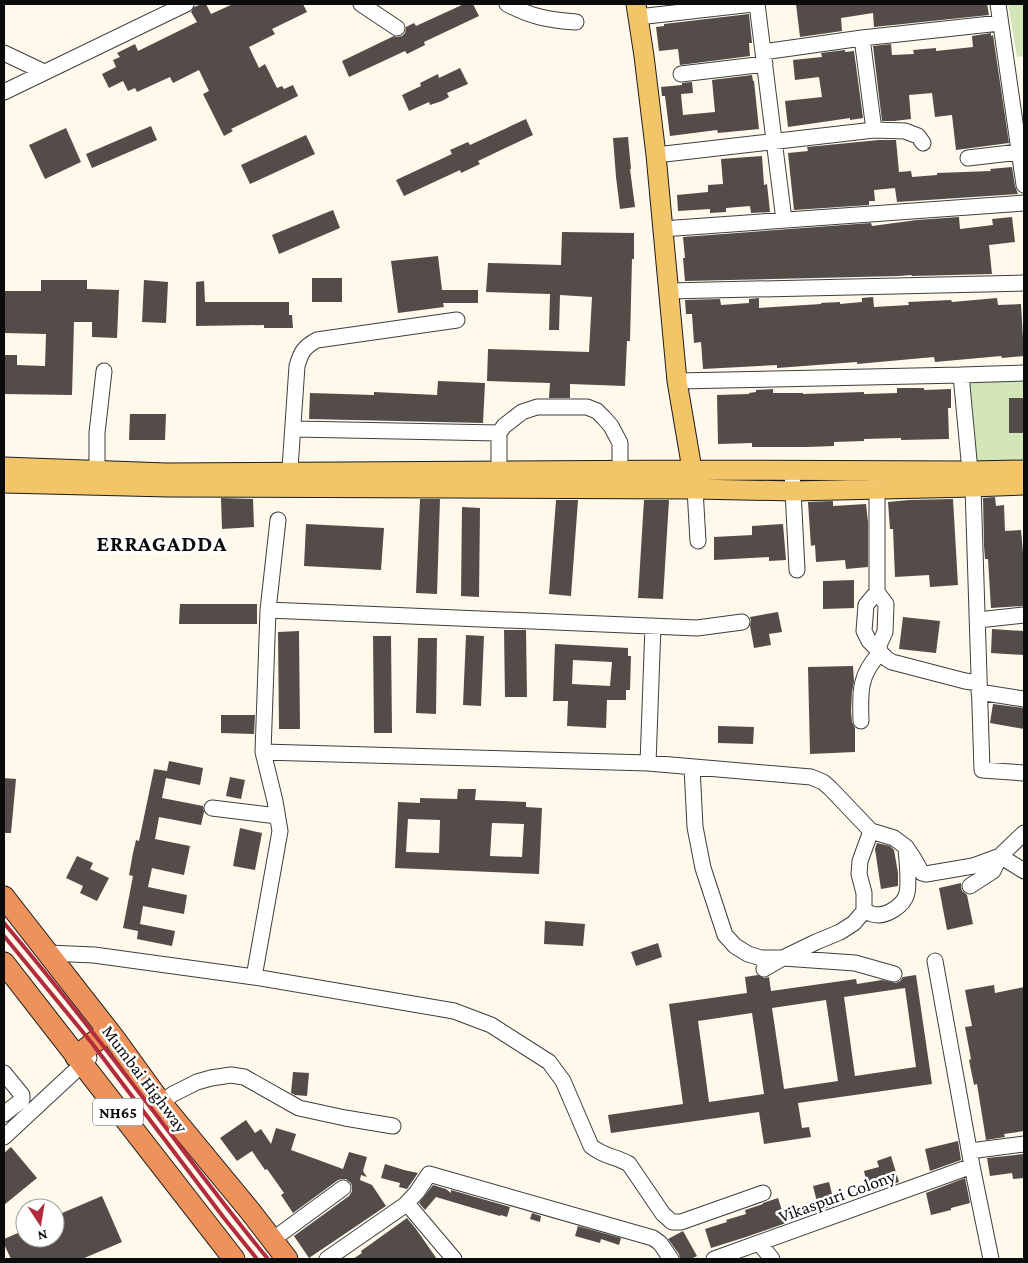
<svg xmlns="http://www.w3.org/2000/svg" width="1028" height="1263" viewBox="0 0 1028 1263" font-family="'Crimson Pro',serif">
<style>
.green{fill:#d3e6b7}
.building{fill:#534c48;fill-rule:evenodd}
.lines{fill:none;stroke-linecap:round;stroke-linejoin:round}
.minor-casing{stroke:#3e3e3e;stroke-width:17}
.major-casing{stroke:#1c1c1c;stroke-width:21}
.highway-casing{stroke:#1c1c1c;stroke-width:23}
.minor{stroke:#fff;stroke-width:15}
.major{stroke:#f1c568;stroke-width:19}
.highway{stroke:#ec925a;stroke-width:21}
.rail{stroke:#b32c3d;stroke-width:4}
.labels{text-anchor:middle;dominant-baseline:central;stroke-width:5;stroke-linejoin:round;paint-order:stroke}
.shield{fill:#fff;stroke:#545454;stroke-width:1}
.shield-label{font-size:16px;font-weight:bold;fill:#0b0b0b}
.street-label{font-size:18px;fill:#0b0b0b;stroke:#fff}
.district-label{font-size:22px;font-weight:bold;letter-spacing:1px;fill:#0b0b0b;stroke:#fff}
</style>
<rect width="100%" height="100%" fill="#fef9eb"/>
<path class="green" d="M1008 4H1024V56L1017 57Z
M1024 375V464H971L963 378Z"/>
<path class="building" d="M202 4H206L211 14 233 4H303L307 12 272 29 275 34 249 47 259 68 265 64 277 88 282 86 284 89 293 85 298 96 231 129 233 131 224 136 203 94 209 91 199 70 173 83 170 77 137 92 135 88 128 91 123 81 109 88 102 74 116 67 113 60 120 57 117 53 135 44 138 51 197 22 191 12 194 7Z
M464 4H473L479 16 424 42 425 45 407 54 405 51 349 77 342 61 394 36 397 37 402 36 405 33 406 27 414 23 416 26Z
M796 4H987L989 15 874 27 873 13 841 18 842 31 800 37Z
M749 14 752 43H749L750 56 680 65 678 49 659 51 656 27 664 26V24Z
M991 33V36L993 35 1009 143 956 150 952 115 935 117 932 93 909 95 911 119 894 121H882L873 46 891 44 892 55 914 54 913 50 936 48V51L973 47 972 36Z
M845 50V52L854 51 863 118 850 120V118L788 127 785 101 822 97 819 77 795 80 793 60 822 57 821 53Z
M460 68 468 84 447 93 449 97 442 101 430 105 429 102 409 111 402 95 421 86 420 83 438 74 439 78Z
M752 75 753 81H754L759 129 718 133 717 130 670 136 665 96H662L661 87 682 85V83L692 82 693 93 681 94 683 115 715 112 712 80Z
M526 119 533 135 478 161 480 164 461 173 460 170 404 196 396 180 452 154 450 150 468 142 470 145Z
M151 126 157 140 92 168 86 154Z
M66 128 81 162 45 179 29 145Z
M306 135 315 154 250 184 241 165Z
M628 137 631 169H630L635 207 620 209 616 177 613 138Z
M879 140H896L899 172 911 171 912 177 937 175V173L991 171 990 169 1012 167 1015 186 1018 194 897 202 895 188 874 190 875 201H869V205L794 210 788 153 808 151 807 147Z
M762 156 764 185 767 184 770 212 751 213 750 206 726 208V212L710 213V209L678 211 677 195 708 192V185L723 184 721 159Z
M333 210 340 228 279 254 272 235Z
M959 217 960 229 993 225 992 219 1012 217 1015 242 989 245 992 274 912 276 911 275 899 276 685 281 683 258H685L683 237 871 223 872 226 917 220Z
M562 232 634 233V259H632L630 341H627L625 386 570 384V398H549L550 383 487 381 488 349 589 352 592 297 560 295 559 330H549L550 294 486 292 488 263 561 265Z
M438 256 442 290H478V303H443L444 307 398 313 391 261Z
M312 278H342V302H312Z
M41 280H87V289L119 290 117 338 92 337V322H74L72 395 4 394V355H17V365L45 366 46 334 4 333V291H41Z
M144 280 168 282 166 323 142 322Z
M204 281 205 302H289V315H292L293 328H264V325L196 326V282Z
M873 297 874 307 909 305 908 302 951 300 952 302 997 298 998 305 1021 304 1024 356 1002 358 1001 356 935 362 934 357 857 364V362L777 368V365L703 369 701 342 694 343 692 314H686L685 300 720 299 721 305 749 303V299L759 298V308L821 304V303L840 302V304L862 302V298Z
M438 381 485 383 483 423 309 419 310 393 374 395V392L437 395Z
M897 388H924V390L951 389V408H948L949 439 901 440V438L864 439V441L834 442V446L807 447H752V443L718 444 717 395 749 394V393L756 392V390L773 389V393H803V394L864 392V394L897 393Z
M1009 398H1024V433H1009Z
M130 414H166L165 440H129Z
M995 497 996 506 1004 505 1005 531 1021 530 1024 564V606L991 608 988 559H985L984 546 983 498Z
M221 498 253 499 254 527 222 529Z
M420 499H440L437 594 416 593Z
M953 499 958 585 930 587 929 575 895 577 893 529H890L888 502 909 500Z
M556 500H578L571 596 549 594Z
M644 500H669L663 599 638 598Z
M833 501V506L866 504 868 522V567L846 569 845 560 816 562 815 545 811 546 808 502Z
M462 507 480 508 479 597 461 596Z
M306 524 384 528 381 570 304 566Z
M783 524 786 560 769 561V557L714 560V537L752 535V526Z
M854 580V608L823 609V581Z
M180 604H257V624H179Z
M778 612 782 632 769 634 771 645 754 648 750 626 751 620 750 617Z
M903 617 940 621 936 653 899 649Z
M992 629 1024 631V655L991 653Z
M504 630H526L527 697H505Z
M299 631 300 729H279L278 632Z
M466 635 484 636 481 706 463 705Z
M373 636H391L392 733H374Z
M418 638H437L436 714 416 713Z
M555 644 628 648V656H631L630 690H626V700H607L606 728 567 726 568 701H553ZM573 660 612 662 610 686 572 684Z
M853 666 854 681 852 692 851 711 852 722 855 728V752L810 754 808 667Z
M993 704 1024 708V729L990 723Z
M221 715H255L254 734 221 733Z
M718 726 754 727 753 744 718 743Z
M169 761 203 768 200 785 166 778 162 798 203 806 204 812 201 825 159 817 155 839 190 846 184 875 152 868 148 887 187 895 184 914 143 906 140 924 175 931 172 946 137 939 138 931 123 928 133 876 129 875 133 853 136 840 139 841 154 769 167 771Z
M230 777 245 780 241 799 226 796Z
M4 778 16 779 11 833H4Z
M458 789H476L475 800 526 802V807L542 808 539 874 395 868 398 802 420 803V798L457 799ZM408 819 440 820 439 853 406 852ZM492 823 524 824 522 857 490 856Z
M240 828 262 833 255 870 233 866Z
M877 843 890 846 894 850 898 873V886L881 889 875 849Z
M77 856 93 863 90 869 109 878 97 901 80 893 83 886 66 878Z
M961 883V887L962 891 967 895 973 924 947 930 939 888Z
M545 921 585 924 583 946 544 944Z
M658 943 662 957 636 966 631 952Z
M758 975 764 978 769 977 771 991 856 979 857 984 882 980 896 983 900 981 903 977 916 975 932 1084 798 1103 802 1128 809 1127 811 1137 764 1144 759 1112 611 1133 608 1115 683 1104 669 1004 747 993 745 977ZM905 988 916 1067 855 1076 844 997ZM826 1000 838 1081 784 1089 772 1008ZM752 1013 764 1094 709 1102 698 1021Z
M994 985 995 993 1024 987V1131L1004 1134 1005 1137 986 1140 977 1084 974 1085 969 1060 971 1059 965 1027 972 1026 965 990Z
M293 1072 309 1073 307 1096 295 1095 291 1093Z
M246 1120 255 1133 261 1129 271 1144 276 1128 296 1134 291 1150 343 1169 349 1152 367 1157 363 1171 367 1177 361 1175 360 1180 372 1185 386 1206 309 1258 294 1236 349 1196 352 1191V1187L351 1183 346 1179H342L338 1180 293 1213 281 1195 284 1193 267 1169 265 1170 252 1151 237 1161 220 1138Z
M958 1141 961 1160 930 1171 925 1149Z
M11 1147 37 1178 4 1205V1153Z
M1024 1154V1178L1013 1179 1012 1173 990 1176 987 1158Z
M891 1156 899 1182 869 1193 864 1171 879 1167 877 1161Z
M385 1164 404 1170 418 1173 407 1189 399 1187 400 1183 381 1178Z
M965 1178 970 1203 951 1208V1210L931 1215 926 1193Z
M829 1182 835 1206 819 1210 813 1186Z
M433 1185 446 1189 451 1193V1190L510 1207 507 1217 501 1215 500 1216 436 1197 425 1210 419 1203Z
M102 1196 122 1242 82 1259H11L4 1244V1239L25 1230V1238H55V1216Z
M778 1198 786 1223 746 1237 711 1248 705 1229 727 1222 726 1220 746 1214 745 1210 763 1204V1203Z
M532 1213 541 1216 540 1222 530 1219Z
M407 1218 416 1229 437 1259H353L362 1253 361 1251Z
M578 1226 621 1238 619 1245 601 1239 600 1243 575 1236Z
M683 1231 697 1256 691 1259H680L679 1254 668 1239Z"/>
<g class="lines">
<g class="minor-casing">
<path id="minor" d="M361 4 397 28
M507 4C532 17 548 20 576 22
M757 4 784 220
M998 4 1024 185
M638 17 753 4
M862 38 1000 23
M763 52 862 38 874 130
M4 53 44 72
M681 74 765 64
M4 92 186 4
M656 155 874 130 905 131 918 136 923 143
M968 158 1019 152
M662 229 1024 203
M668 291 1024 283
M1024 373 961 375 970 471 973 487 982 770 1024 773
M677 381 961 375
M294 429 499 433
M792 470 797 570
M97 471V433L104 371
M499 471V433L504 426 522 412 537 407H587L597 411 604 418 611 426 620 443V470
M877 480V592L886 604 885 632 879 645 880 653
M289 483 297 366C301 352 304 347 317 340L457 320
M695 489 698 541
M877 592 866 605 864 631 869 641 887 659 892 662 965 681 979 683
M268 610 697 628 742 622
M978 620 1024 615
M979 692 1024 699
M861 721C860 692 859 675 880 653
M263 752 648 763 811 777 823 782 830 788 871 831 894 838 906 847 914 859 922 873 926 874 973 866 1000 856 1024 871
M648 763 653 626
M692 767 695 827 703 868 725 935 735 946 748 954 761 958H783L816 942 840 932 854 923 864 911V893L859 874 860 861 871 831
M212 808 277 816
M970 886 993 871 1000 856 1024 833
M864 911C867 912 869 913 872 914 885 918 904 906 907 893 909 884 907 859 906 848
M48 953 94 955 254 977 454 1011 491 1025 549 1062 563 1081 591 1146C604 1157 615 1156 629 1164L663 1214 672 1222H681L763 1193
M935 961 972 1166 991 1259
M764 969 783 958 855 963 894 974
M254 977 280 831 275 801 263 752 268 610 278 520
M4 1073 22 1095V1100L4 1114
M161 1103 173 1094 197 1082 211 1078 231 1075 244 1077 299 1108 345 1118 393 1126
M4 1137 89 1058
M970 1151 1024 1144
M405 1205 417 1192 429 1174 653 1238 660 1243 671 1259
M272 1240 343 1188
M760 1244 772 1259
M327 1259 405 1205 410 1207 454 1259
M714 1259 972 1166"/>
</g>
<g class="major-casing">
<path id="major" d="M636 4 644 56 656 155 677 381 694 481
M4 467 166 473 692 470 970 471 1024 470
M4 483 168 487 695 489 793 491 973 487 1024 485"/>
</g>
<g class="highway-casing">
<path id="highway" d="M4 897 114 1038 161 1103 250 1211 287 1259
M4 963 234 1259
M76 1057 108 1031"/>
</g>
<use href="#minor" class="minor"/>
<use href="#major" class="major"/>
<use href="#highway" class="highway"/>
<path class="rail" d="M4 923C66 996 124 1072 182 1149 210 1186 238 1223 268 1259
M4 936 91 1042 224 1218 257 1259"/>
</g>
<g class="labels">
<rect class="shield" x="93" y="1098.5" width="50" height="27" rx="4"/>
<g class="shield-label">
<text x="118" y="1112">NH65</text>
</g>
<g class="street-label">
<text transform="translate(145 1079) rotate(53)">Mumbai Highway</text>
<text transform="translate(837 1196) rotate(-20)">Vikaspuri Colony</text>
</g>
<g class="district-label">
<text x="162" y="543">ERRAGADDA</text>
</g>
</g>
<rect width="1028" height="1263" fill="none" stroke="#0b0b0b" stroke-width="10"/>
<g transform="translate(40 1223) rotate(168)"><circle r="24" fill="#ffffff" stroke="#9d9d9d"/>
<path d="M0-4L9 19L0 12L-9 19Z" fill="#b32c3d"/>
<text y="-8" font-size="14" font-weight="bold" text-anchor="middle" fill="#0b0b0b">N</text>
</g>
</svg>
